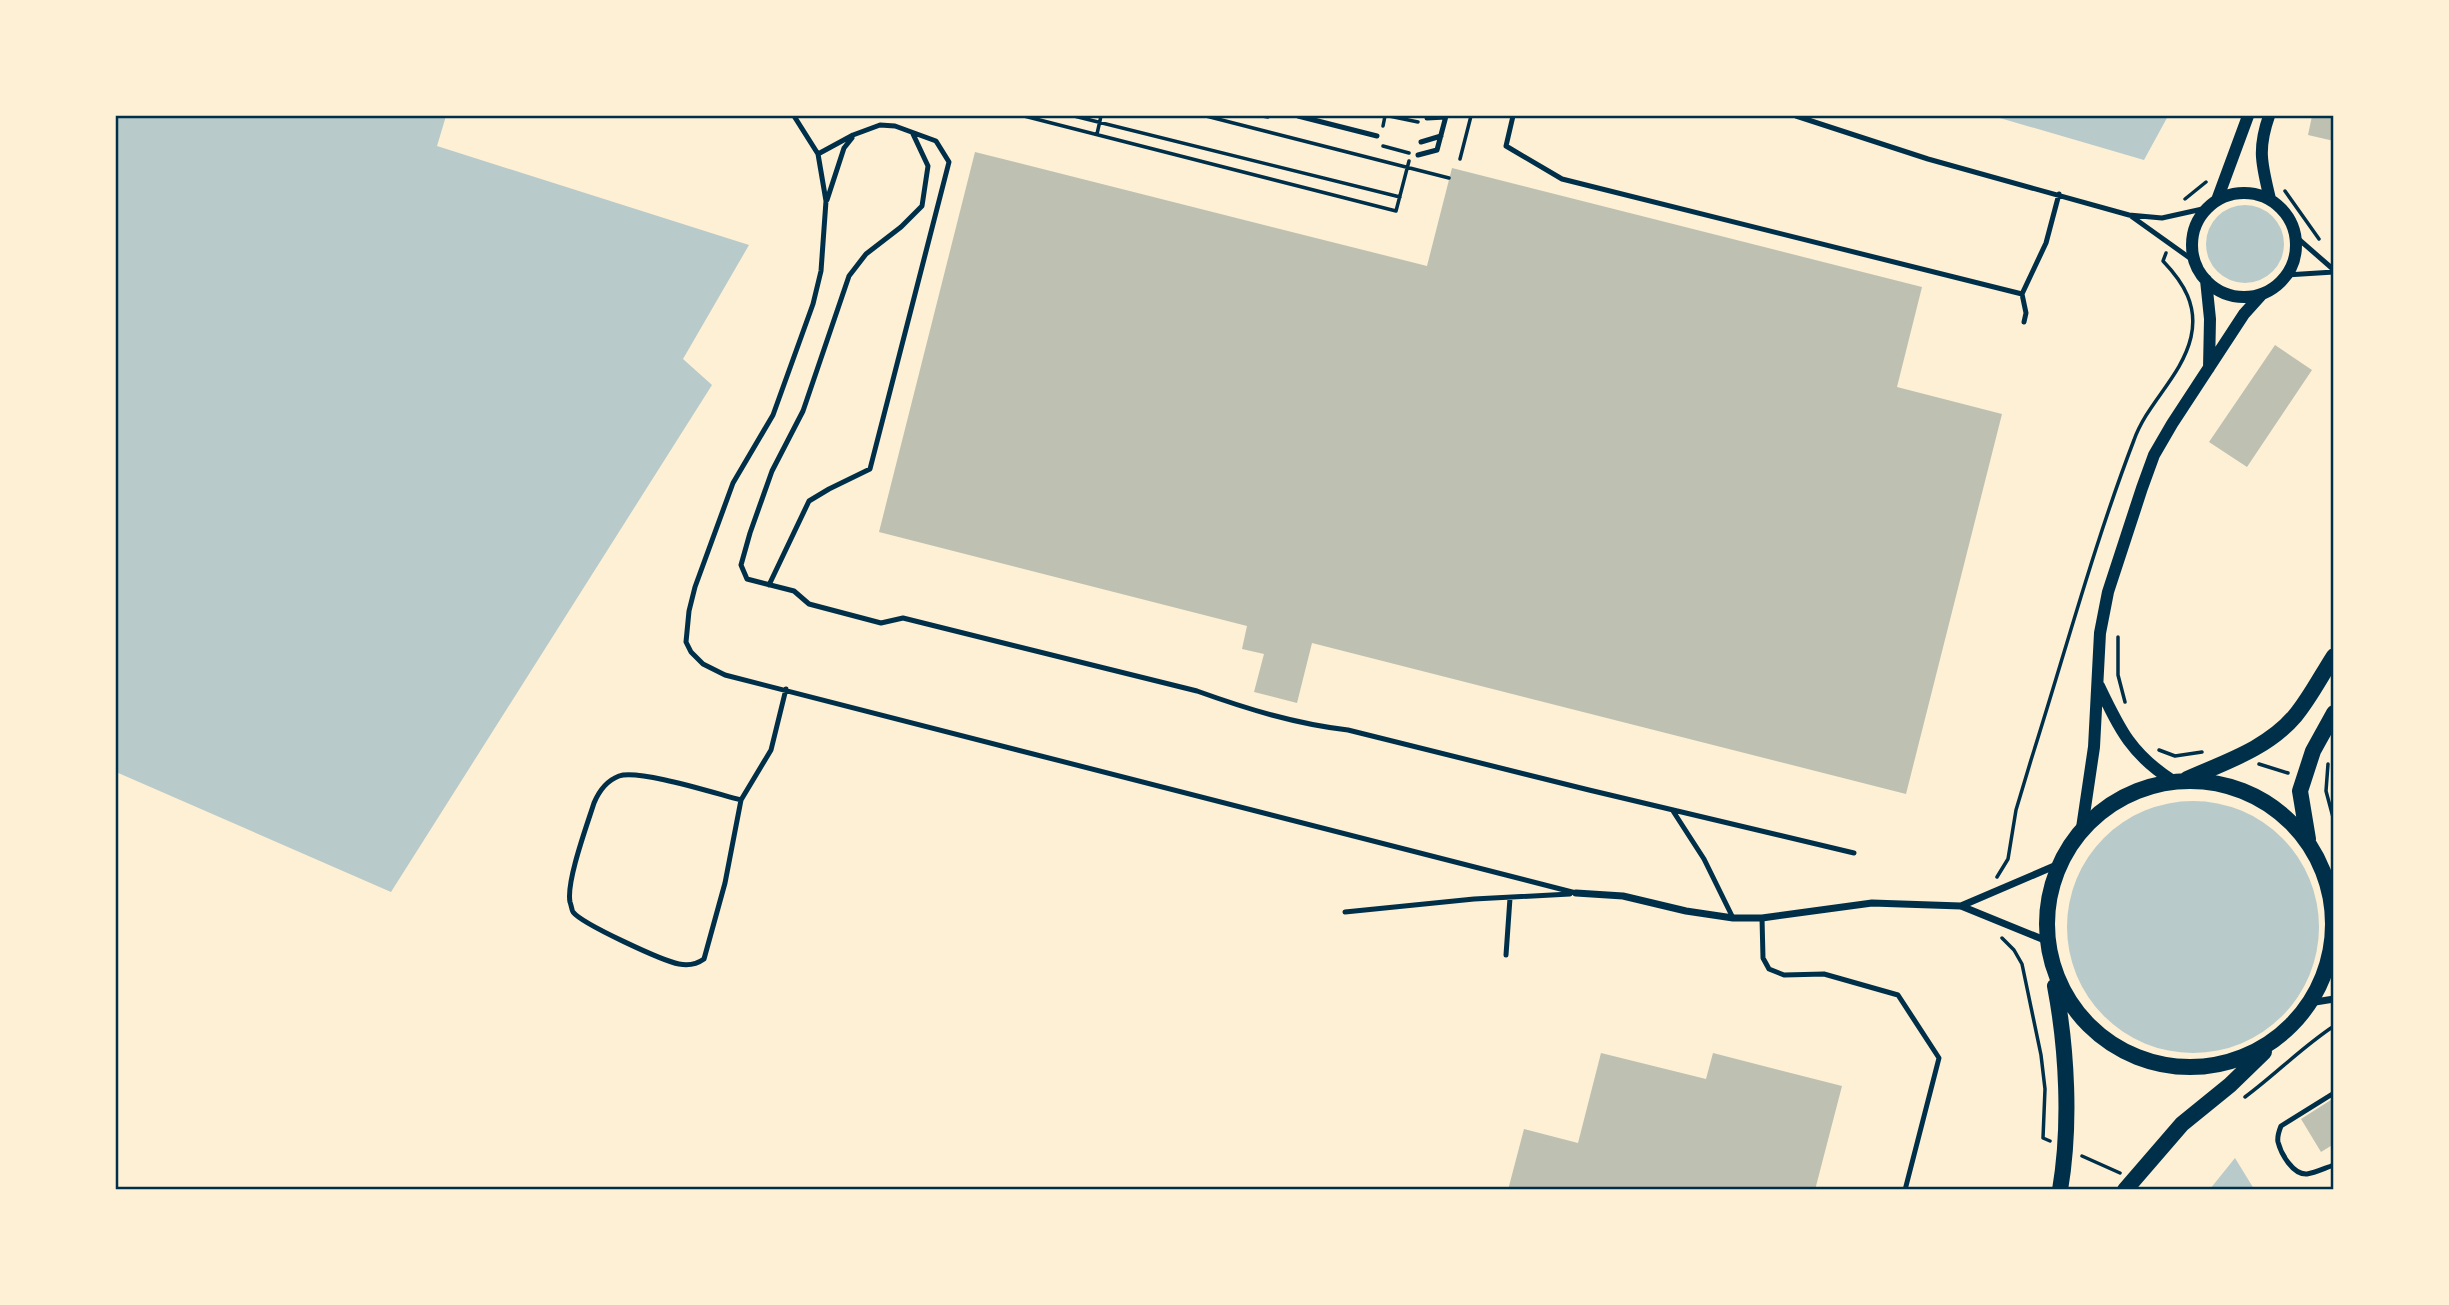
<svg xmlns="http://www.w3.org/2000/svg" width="2449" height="1305" viewBox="0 0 2449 1305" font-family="'Playfair Display',serif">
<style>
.green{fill:#b9caca}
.building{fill:#bec0b2}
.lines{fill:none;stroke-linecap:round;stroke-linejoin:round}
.path{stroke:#003049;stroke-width:3.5}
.service{stroke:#003049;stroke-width:5}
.minor{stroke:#003049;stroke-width:7}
.tertiary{stroke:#003049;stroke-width:12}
.trunk{stroke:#003049;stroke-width:16}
.neatline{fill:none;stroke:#003049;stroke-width:2.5}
</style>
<rect width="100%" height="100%" fill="#fdf0d5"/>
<path class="green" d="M116 116H446L437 146 749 245 683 359 712 385 391 892 116 772Z
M1993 116H2168L2144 160Z
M2206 244a39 39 0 1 1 78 0a39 39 0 1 1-78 0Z
M2067 927a126 126 0 1 1 252 0a126 126 0 1 1-252 0Z
M2235 1158 2254 1189H2210Z"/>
<path class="building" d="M2312 116H2334V141L2308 135Z
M975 152 1427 266 1452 168 1922 287 1897 387 2002 414 1906 794 1312 643 1297 703 1254 692 1264 654 1242 649 1247 626 879 532Z
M2275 345 2312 370 2247 467 2209 442Z
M1601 1053 1706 1079 1713 1053 1842 1086 1815 1190H1508L1524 1129 1578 1143Z
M2334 1098V1144L2321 1152 2301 1119Z"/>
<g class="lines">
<path class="path" d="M1024 116 1396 211 1409 161
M1074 116 1400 197
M1206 116 1449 178
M1262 116 1268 117
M1389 116 1418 122
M1383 126 1385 116
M1097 134 1101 116
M1383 146 1409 153
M1460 159 1471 116
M2285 191 2319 239
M2185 199 2206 182
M2118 637V675L2125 702
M2159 750 2175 756 2202 752
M2259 764 2288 773
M2328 764 2326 791 2334 821
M1997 877 2008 859 2016 810 2031 760C2065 653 2094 544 2134 440 2147 403 2182 376 2191 337 2198 306 2184 283 2163 261L2166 253
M2002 938 2014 950 2022 964 2041 1055 2045 1089 2043 1138 2050 1141
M2245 1097C2276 1074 2302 1047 2334 1026
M2082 1156 2120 1173"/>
<path class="service" d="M794 116 818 154 826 201 821 271 813 304 773 415 733 483 695 587 689 611 686 642 691 652 703 664 725 675 1576 893
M1298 116 1377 136
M1513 116 1506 146 1562 179 2022 294 2046 243 2059 194
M1796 116 1928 159 2129 215 2162 218 2207 208
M1427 118 1446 117
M913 134 928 166 922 206 901 227 866 254 849 276 803 411 772 471 750 533 741 565 747 579 794 591 809 604 881 623 903 618 1197 691C1247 709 1296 724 1348 730L1589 790 1854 853
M1421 142 1441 136
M1418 155 1437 150 1446 116
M827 200 844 148 852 138
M2131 216 2194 261
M2295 236 2334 270
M2286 275 2334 272
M2022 294 2026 313 2024 322
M769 585 809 501 829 489 870 469 949 162 936 141 895 126 880 125 853 135 818 154
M741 800C717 794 639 769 619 776 606 781 599 791 594 803 587 825 566 882 570 902 571 904 572 911 573 912 582 924 663 961 679 964 689 966 697 964 704 959L725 883 741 800 771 750 786 689
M1673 811 1704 859 1733 918
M1345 912 1474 899 1570 894
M1762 918 1763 958 1769 969 1784 975 1824 974 1898 995 1939 1058 1905 1190
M1506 955 1510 898
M2334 1093 2281 1126C2279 1131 2277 1137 2278 1142 2281 1154 2293 1175 2307 1174 2315 1173 2325 1168 2334 1165"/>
<path class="minor" d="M2329 887 2334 894
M1576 893 1623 896 1686 911 1733 918H1762L1872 903 1961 906 2047 941
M1961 906 2059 864
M2309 1003 2334 999"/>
<path class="tertiary" d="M2269 116C2257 150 2262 165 2270 199
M2192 245a52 52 0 1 1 104 0a52 52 0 1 1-104 0Z
M2217 200 2248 116
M2206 280 2210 319 2209 368
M2099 686C2120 730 2131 754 2173 781
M2082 828 2094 747 2100 633 2108 592 2142 488 2154 455 2172 424 2244 314 2262 294"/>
<path class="trunk" d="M2187 779C2225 762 2267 749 2295 716 2310 698 2321 676 2334 656
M2047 924a143 143 0 1 1 286 0a143 143 0 1 1-286 0Z
M2308 839 2300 791 2313 751 2334 713
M2055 986C2067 1049 2071 1126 2060 1190
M2125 1190 2182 1124 2230 1085 2264 1052"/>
</g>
<rect width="2449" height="1305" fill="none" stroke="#fdf0d5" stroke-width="234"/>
<rect x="117" y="117" width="2215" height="1071" class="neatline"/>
</svg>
